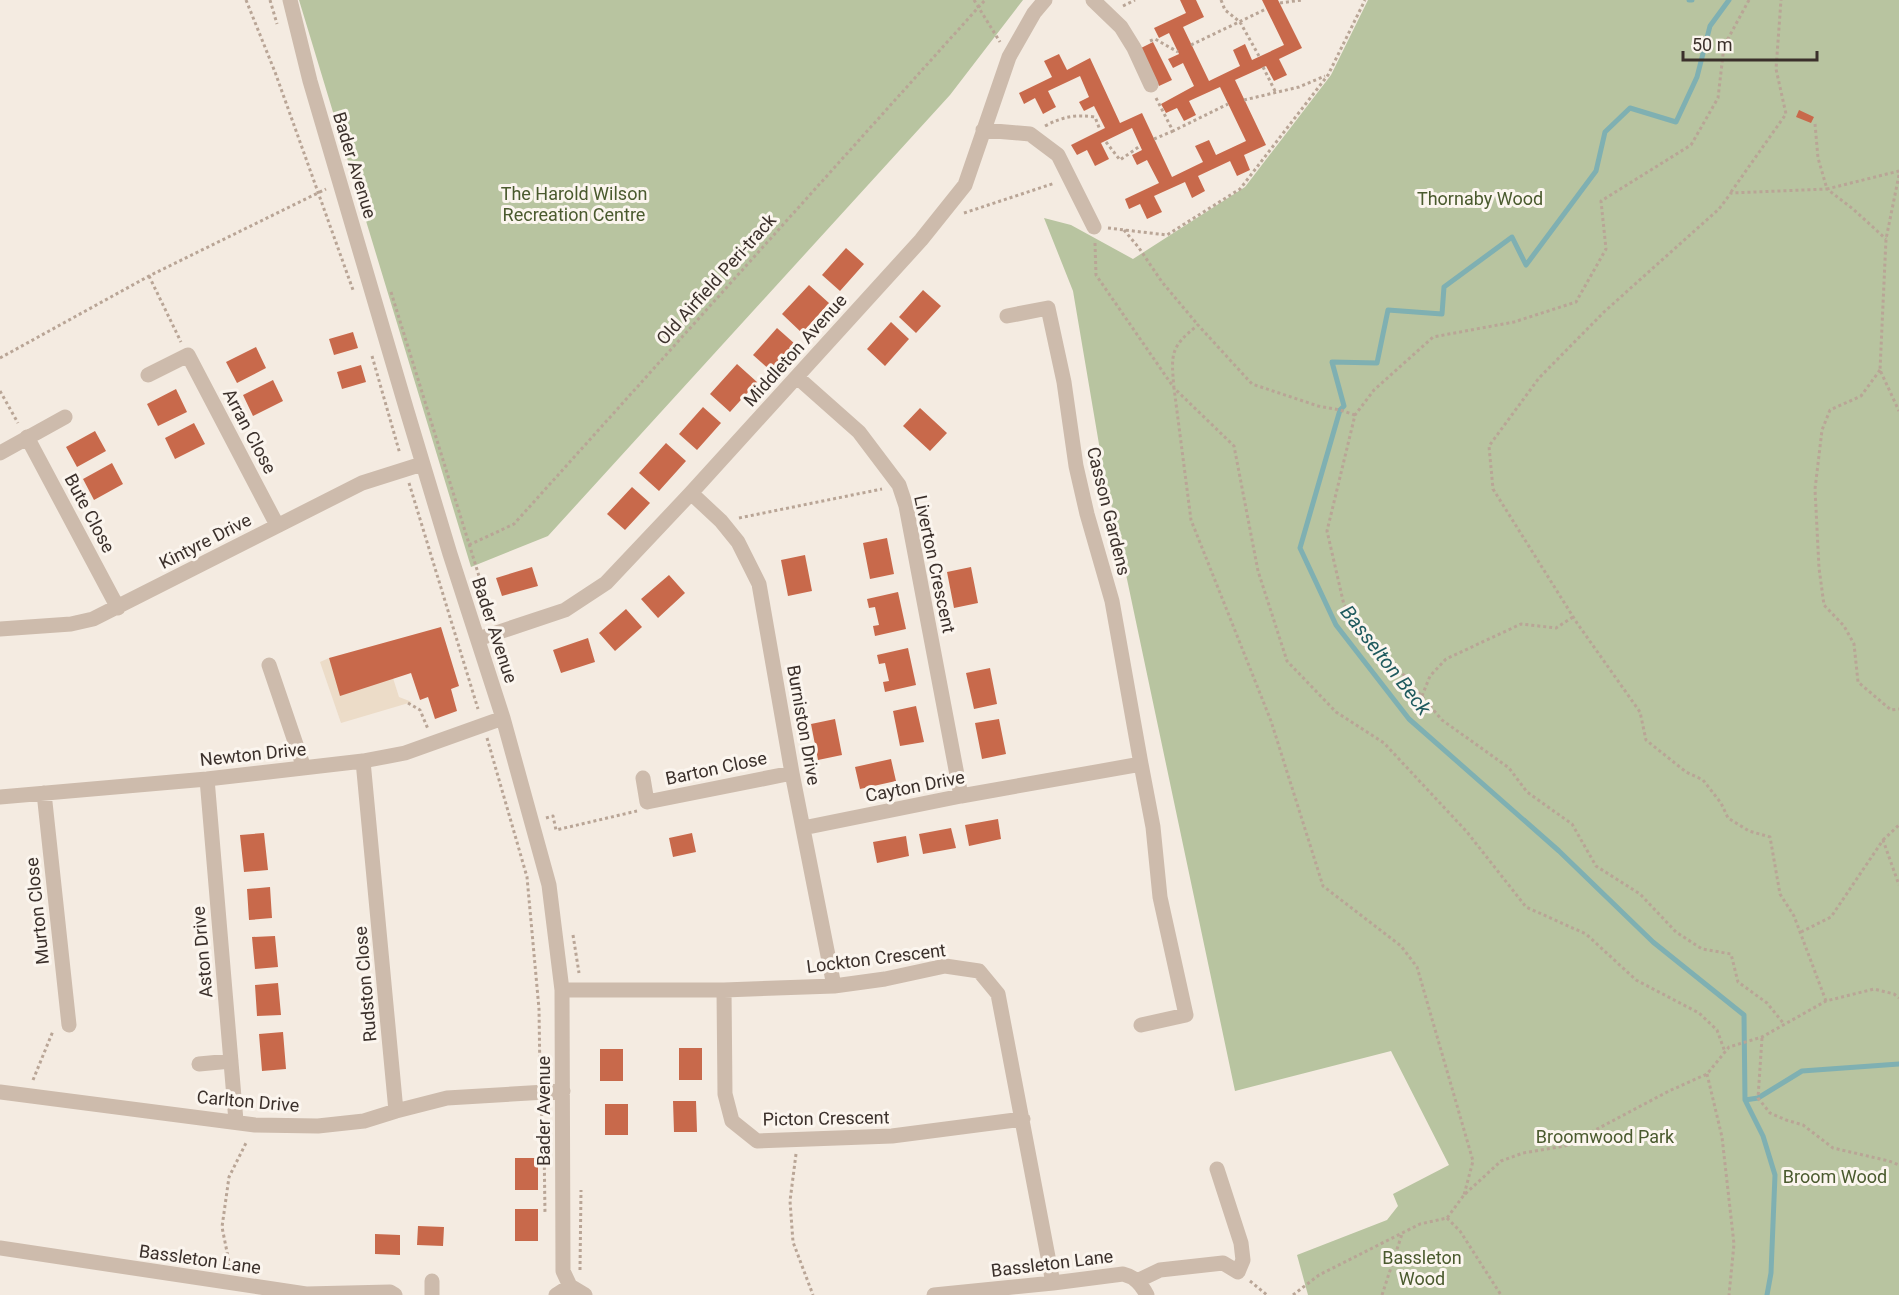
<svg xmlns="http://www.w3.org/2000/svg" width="1899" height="1295" viewBox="0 0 1899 1295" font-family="Roboto,sans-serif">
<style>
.green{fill:#b8c4a0}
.plaza{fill:#ecdcc8}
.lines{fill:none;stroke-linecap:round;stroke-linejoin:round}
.stream{stroke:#7fb0b2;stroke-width:5}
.building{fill:#c8694b}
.path{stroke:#b9a596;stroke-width:3;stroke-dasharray:3 3;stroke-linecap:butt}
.minor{stroke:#cdbbac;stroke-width:15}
.labels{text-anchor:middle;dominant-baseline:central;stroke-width:6;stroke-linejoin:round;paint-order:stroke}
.street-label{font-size:18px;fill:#3b302b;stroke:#fbf5ee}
.park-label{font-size:18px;fill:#4a5a2e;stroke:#fbf5ee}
.water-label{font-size:20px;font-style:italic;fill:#1f5a5e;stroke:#fbf5ee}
</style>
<rect width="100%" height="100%" fill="#f4ebe1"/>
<path class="green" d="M299 0H1023L950 95 548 536 471 567Z
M1368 0H1899V1295H1308L1297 1255 1387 1220 1398 1206 1393 1194 1449 1165 1391 1051 1235 1091 1101 456 1073 291 1044 218 1071 225 1133 259 1245 187 1331 75Z"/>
<path class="plaza" d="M329 658 393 678 399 697 412 702 341 723 320 662Z"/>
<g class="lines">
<path class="stream" d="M1689 0H1692
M1729 0 1710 26 1697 77 1676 122 1630 108 1605 132 1596 171 1526 265 1512 237 1444 287 1442 314 1388 310 1377 363 1332 362 1344 406 1340 410 1300 548 1336 625 1409 719 1559 851 1653 942 1744 1015 1745 1100 1763 1136 1775 1175 1771 1273 1767 1295
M1745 1100 1758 1098 1802 1071 1899 1064"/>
</g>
<path class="building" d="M1180 0H1196L1204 17 1183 27 1209 81 1240 66 1233 50 1245 44 1252 60 1284 45 1262 0H1278L1302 48 1279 59 1287 75 1274 81 1266 66 1235 80 1266 145 1244 155 1250 170 1237 176 1230 161 1198 176 1205 191 1192 198 1185 182 1154 196 1162 212 1147 219 1140 204 1129 209 1125 199 1159 183 1147 160 1137 165 1132 155 1142 150 1132 128 1101 143 1109 159 1095 166 1087 150 1077 155 1071 145 1105 128 1094 106 1084 111 1079 102 1089 97 1080 76 1048 91 1056 107 1043 114 1035 98 1024 104 1019 93 1052 77 1044 61 1059 54 1067 70 1090 58 1120 123 1142 113 1172 177 1203 162 1195 146 1209 140 1216 155 1246 141 1220 87 1189 101 1196 115 1184 121 1177 108 1166 113 1161 104 1194 86 1183 63 1173 68 1168 59 1179 54 1169 33 1159 38 1154 28 1186 13Z
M1153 42 1172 80 1159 86 1141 48Z
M1799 110 1814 117 1811 123 1796 117Z
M846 248 864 264 840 291 822 275Z
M809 285 829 303 802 333 782 314Z
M923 290 941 306 916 333 899 317Z
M891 322 909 339 885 366 867 349Z
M777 328 795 344 771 371 753 355Z
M353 332 358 348 334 355 329 339Z
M256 347 266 368 237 383 226 362Z
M737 364 757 382 730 412 710 394Z
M361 365 366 382 342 389 337 372Z
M273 380 283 401 253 416 243 395Z
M176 389 187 412 158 426 147 404Z
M703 407 721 423 697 450 679 434Z
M920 408 947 433 930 451 903 426Z
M194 423 205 444 175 459 165 438Z
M95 431 106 451 77 467 66 447Z
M666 443 686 461 659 491 639 473Z
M112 463 123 484 94 500 83 479Z
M632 487 650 503 625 530 607 514Z
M887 538 894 574 870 579 863 543Z
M805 555 812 591 788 596 781 560Z
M532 567 538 586 502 596 496 578Z
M971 567 978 603 954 608 947 572Z
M669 575 685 593 658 618 641 599Z
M898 592 906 629 875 636 873 626 879 625 875 607 869 608 867 599Z
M626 609 642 627 615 651 599 633Z
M441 627 459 686 451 689 457 711 435 719 428 697 420 700 411 673 340 696 329 658Z
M588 638 595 662 561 673 553 650Z
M908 648 916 685 885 692 883 682 889 681 885 663 879 664 877 655Z
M990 668 997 704 974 709 966 673Z
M916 706 924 742 900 746 893 711Z
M835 719 842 755 818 760 811 724Z
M999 719 1006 754 982 759 975 723Z
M891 759 896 781 860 789 855 767Z
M998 819 1001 839 969 846 965 825Z
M951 828 956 848 923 854 919 834Z
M264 833 268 870 244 872 240 835Z
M692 833 696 852 673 857 669 838Z
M906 836 909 856 877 863 873 842Z
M270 887 272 918 249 920 247 889Z
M275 936 278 967 255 969 252 937Z
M278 983 281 1015 257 1016 255 985Z
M283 1032 286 1069 262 1071 259 1034Z
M679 1048H702V1080H679Z
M600 1049H623V1081H600Z
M673 1101H696L697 1132H674Z
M605 1104H628V1135H605Z
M515 1158H538V1190H515Z
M515 1209H538V1241H515Z
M418 1226 444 1227 443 1246 417 1245Z
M375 1234 400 1235V1255L375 1254Z"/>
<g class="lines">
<path class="path" d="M246 0 275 72 353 290
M270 0 277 24
M974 0 1000 42
M1221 0 1225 10 1240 22 1259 56
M1749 0 1724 46 1718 98 1691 145 1601 201 1606 249 1576 302 1514 322 1433 337 1374 390 1355 415 1327 531 1344 605 1442 720 1509 768 1527 792 1572 824 1596 866 1640 894 1676 932 1702 949 1731 954 1738 982 1767 1003 1784 1024
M1280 3 1302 0
M1123 6 1135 0
M1150 41 1155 39 1178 52
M1191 45 1266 9
M1263 67 1276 93
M1156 98 1173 131 1228 104
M1244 100 1299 87 1325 76
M1815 124 1818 158 1827 189 1899 171
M1045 126C1062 117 1075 114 1095 117L1100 130
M1154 139 1173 131
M1106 142 1120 160 1140 146
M1899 175 1886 239 1880 370 1899 411
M1731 192 1786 114 1776 69 1781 0
M964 213 1055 183
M1108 228 1167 235 1240 189 1328 75 1365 0
M1124 230 1139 248 1162 282 1198 325
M1095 243 1096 275 1174 388 1191 520 1271 721 1323 886 1401 946 1417 967 1473 1161 1464 1195
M149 276 181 342
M391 292 492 618
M372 356 400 454
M0 358 149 276 326 189
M1880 370 1861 396 1830 410 1822 430 1815 489 1819 568 1824 605 1844 626 1854 644 1858 682 1891 710 1899 709
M0 391 18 423
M1355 415 1340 410 1318 406 1252 384 1198 325C1170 347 1171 354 1174 388L1234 446 1258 571 1287 661 1336 712 1384 743 1467 832 1526 907 1586 934 1636 980 1699 1013 1717 1030 1725 1052
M409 483 478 709
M739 518 882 489
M469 545 514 524 985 0
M501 648 508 676
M1422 696 1430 676 1446 659 1521 624 1556 628 1573 617
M408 703 420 710 428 729
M487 738 527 877 539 1009 540 1077
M546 818 553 816 556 830 637 811
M1883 840 1899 825
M1801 932 1831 917 1883 840 1899 885
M573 935 579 973
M1826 1001 1794 916 1780 894 1770 837 1749 831 1728 818 1721 803 1703 780 1686 772 1646 740 1640 712 1577 623 1493 489 1489 446 1539 378 1604 312 1719 209 1731 193 1827 189 1853 209 1886 239
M1762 1038 1758 1098 1770 1113 1786 1120 1803 1125 1833 1148 1889 1161 1899 1165
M1707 1074 1722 1137 1734 1244 1729 1295
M33 1080 53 1031
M541 1107 544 1140 545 1214
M796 1154 790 1201 793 1242 813 1295
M1447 1218 1460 1231 1501 1295
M230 1267 222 1227 229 1177 247 1141
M580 1270 581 1190
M1250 1281 1267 1295
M1293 1295 1319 1275 1420 1224 1447 1218 1464 1195 1501 1161 1523 1153 1565 1146 1669 1091 1707 1074 1729 1047 1762 1037 1826 1001 1874 989 1894 994 1899 998
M1382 1295 1402 1234"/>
<path class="minor" d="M290 0 310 81 407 411 450 554 503 718 549 885 562 990 563 1271 570 1286
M1093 0 1121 27 1134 48 1151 85
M983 130 1030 134 1058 155 1094 227
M1007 316 1048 308 1064 382 1076 466 1087 514 1112 601 1141 764
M148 375 188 355 277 525
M797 377 859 432 899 485 906 506 961 796
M27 437 118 608
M0 453 65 417
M691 493 721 521 738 542 759 584 792 773 834 986
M0 629 71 624 93 619 362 483 422 464
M478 639 565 610 606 583 691 493 921 240 965 185 1009 57 1034 13 1045 0
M269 665 304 768
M363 761 396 1111
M643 778 647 802 792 773
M207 779 236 1121
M44 793 69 1025
M0 797 207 779 363 761 405 753 503 718
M803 828 961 796 1141 764 1153 827 1160 897 1186 1015 1141 1025
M562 990H724L834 986 885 979 945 966 979 971 998 994 1053 1283
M724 990 725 1094 732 1121 757 1141 892 1136 1023 1119
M199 1064 231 1061
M0 1092 255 1125 318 1126 364 1121 396 1111 447 1098 563 1091
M0 1248 306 1294 390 1292 395 1295
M432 1281V1295
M1137 1281 1160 1270 1223 1263 1238 1272 1243 1260 1241 1243 1217 1169
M570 1286 585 1295
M556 1295 570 1286
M934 1295 1053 1283 1123 1274C1135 1277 1141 1284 1147 1295"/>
</g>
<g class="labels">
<g class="street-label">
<text transform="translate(355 165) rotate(73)">Bader Avenue</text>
<text transform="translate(716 279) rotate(-48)">Old Airfield Peri-track</text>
<text transform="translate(795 350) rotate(-48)">Middleton Avenue</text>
<text transform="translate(250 431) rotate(62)">Arran Close</text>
<text transform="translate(1109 511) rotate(76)">Casson Gardens</text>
<text transform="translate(90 513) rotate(62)">Bute Close</text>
<text transform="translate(205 541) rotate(-27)">Kintyre Drive</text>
<text transform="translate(935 564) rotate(78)">Liverton Crescent</text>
<text transform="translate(495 630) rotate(72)">Bader Avenue</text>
<text transform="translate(804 725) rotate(80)">Burniston Drive</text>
<text transform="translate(253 754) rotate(-6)">Newton Drive</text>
<text transform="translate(716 768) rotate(-12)">Barton Close</text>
<text transform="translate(915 786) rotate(-11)">Cayton Drive</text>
<text transform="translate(37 911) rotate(-96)">Murton Close</text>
<text transform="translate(202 952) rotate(-95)">Aston Drive</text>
<text transform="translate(876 958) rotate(-7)">Lockton Crescent</text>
<text transform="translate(365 984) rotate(-95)">Rudston Close</text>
<text transform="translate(248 1101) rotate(5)">Carlton Drive</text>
<text transform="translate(543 1111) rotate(-90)">Bader Avenue</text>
<text transform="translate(826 1118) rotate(-1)">Picton Crescent</text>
<text transform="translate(200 1259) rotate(8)">Bassleton Lane</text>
<text transform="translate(1052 1263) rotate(-7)">Bassleton Lane</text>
</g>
<g class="park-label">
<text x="574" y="193">The Harold Wilson<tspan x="574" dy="21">Recreation Centre</tspan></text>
<text x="1480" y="198">Thornaby Wood</text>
<text x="1605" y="1136">Broomwood Park</text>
<text x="1835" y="1176">Broom Wood</text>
<text x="1422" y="1257">Bassleton<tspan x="1422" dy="21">Wood</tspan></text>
</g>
<g class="water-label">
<text transform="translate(1386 660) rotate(52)">Basselton Beck</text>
</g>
</g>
<path d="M1683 51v9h134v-9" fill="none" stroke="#3b302b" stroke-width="3"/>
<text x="1692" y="51" font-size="18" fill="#3b302b" stroke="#fbf5ee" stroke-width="4.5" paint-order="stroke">50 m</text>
</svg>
